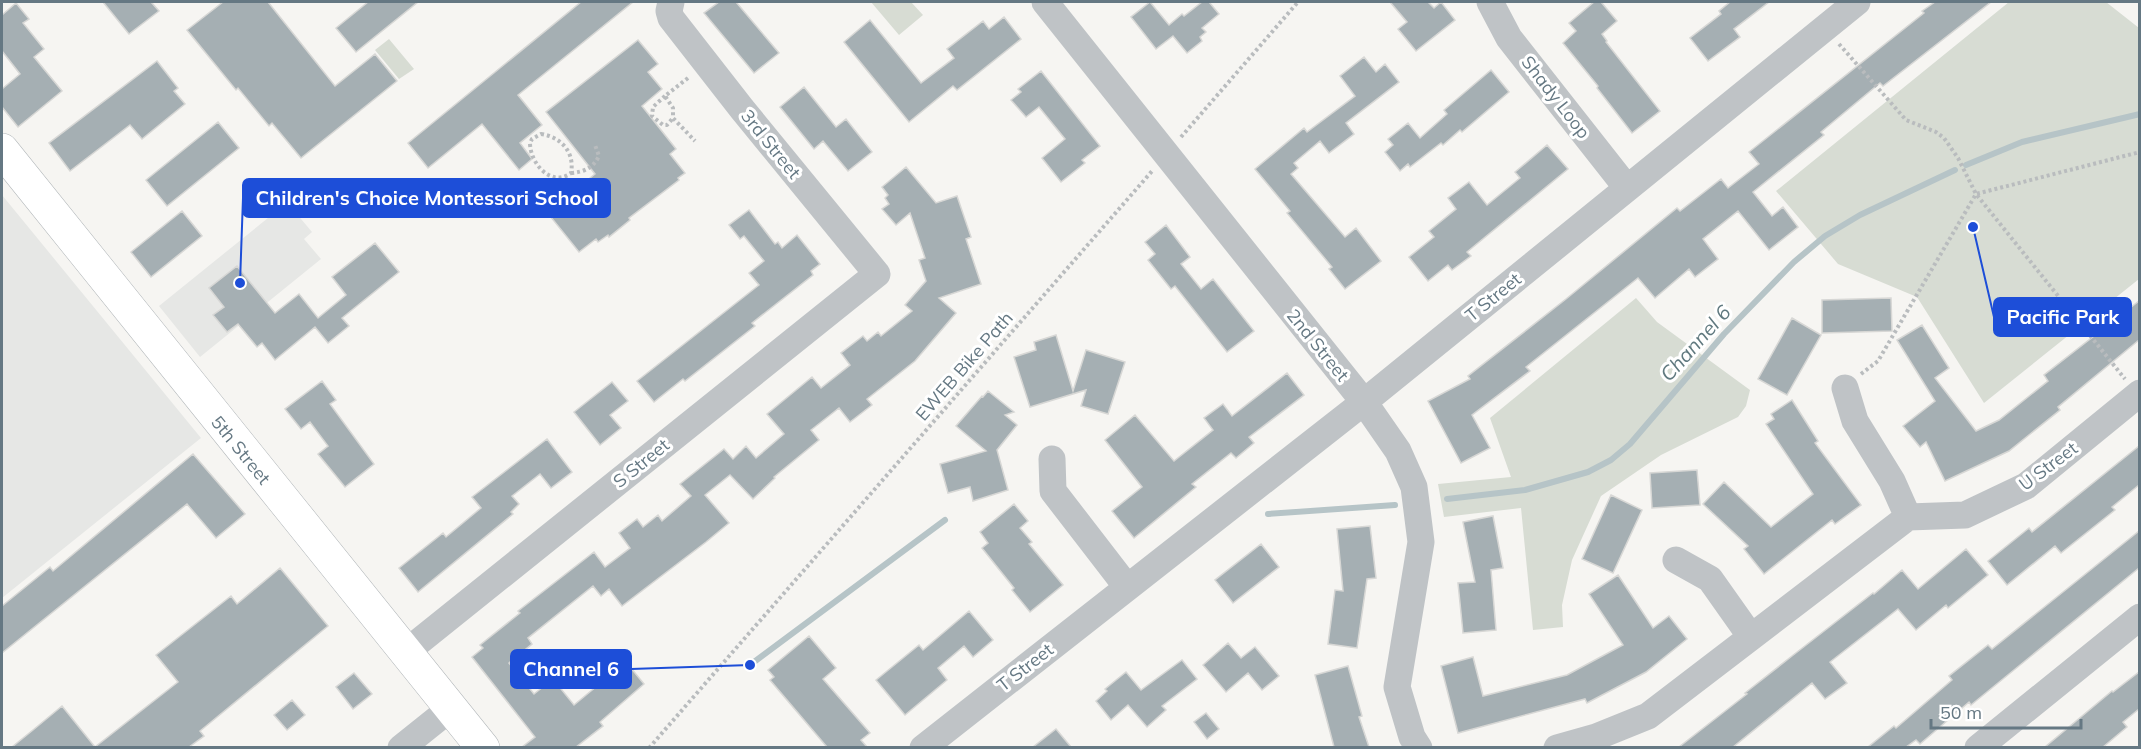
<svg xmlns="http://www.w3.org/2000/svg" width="2141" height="749" viewBox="0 0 2141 749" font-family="Mulish,sans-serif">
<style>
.built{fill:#e6e7e5}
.green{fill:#d7dcd3}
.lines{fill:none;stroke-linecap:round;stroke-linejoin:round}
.stream{stroke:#b6c4c7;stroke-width:6}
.building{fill:#a5afb3;stroke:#d7d7d5;stroke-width:1.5}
.major-casing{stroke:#b2b7ba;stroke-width:34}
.path{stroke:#b9bcbe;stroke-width:4;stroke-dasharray:3 3;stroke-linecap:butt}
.minor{stroke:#bfc3c6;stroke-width:27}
.major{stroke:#fff;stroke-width:33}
.labels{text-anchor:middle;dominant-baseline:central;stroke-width:6;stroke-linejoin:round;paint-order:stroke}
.street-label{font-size:18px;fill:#657883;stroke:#fff}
.water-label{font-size:20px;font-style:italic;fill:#60797f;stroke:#fff}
.leader{fill:none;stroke:#1d4ed8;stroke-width:2}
.callout-dot{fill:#1d4ed8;stroke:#fff;stroke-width:2}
.callout{fill:#1d4ed8;stroke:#1d4ed8;stroke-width:2}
.callout-label{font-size:20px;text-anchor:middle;font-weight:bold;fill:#fff}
</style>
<rect width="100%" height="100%" fill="#f6f5f2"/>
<path class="built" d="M2 195 201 438 2 598Z
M294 197 299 203 296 213 312 232 304 239 321 259 200 357 159 306Z"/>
<path class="green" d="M871 2H911L923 15 899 35Z
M2009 2H2106L2139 28V279L1984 403 1917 297 1838 264 1776 191Z
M389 39 414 69 399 79 375 50Z
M1636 298 1657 322 1750 390 1746 406 1738 417 1661 455 1601 496 1572 560 1562 605 1563 627 1533 630 1521 508 1444 517 1438 484 1511 477 1490 418Z"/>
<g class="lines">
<path class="stream" d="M1966 165 2022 142 2140 114
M1447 499 1525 490 1588 472 1611 460 1630 444 1724 334 1794 262 1825 236 1860 215 1955 170
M1268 514 1395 505
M750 665 945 520"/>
</g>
<path class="building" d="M103 2H151L159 11 129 34Z
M223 2H268L335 86 375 54 397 81 301 158 272 123 269 126 238 88 236 90 187 30Z
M368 2H418L356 52 336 28Z
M581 2H633L518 95 542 125 520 143 532 159 519 170 482 124 428 168 408 143Z
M719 2H736L779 53 754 73 704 13Z
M1150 2 1169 25 1182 14 1184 16 1202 2H1209L1219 14 1202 28 1206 32 1200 37 1202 41 1187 53 1173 36 1156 49 1131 17Z
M1390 2H1428L1434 8 1441 2 1455 20 1416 51 1398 29 1407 22Z
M1594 2H1601L1617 21 1602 34 1607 41 1606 42 1660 111 1632 133 1597 88 1598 86 1563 43 1576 31 1569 23Z
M1730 2H1769L1734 29 1740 37 1708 61 1690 38 1721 14 1719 11Z
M1935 2H1991L1883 86 1880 83 1821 132 1824 135 1753 192 1772 216 1783 207 1798 227 1769 250 1738 211 1703 239 1718 259 1695 277 1689 269 1655 298 1638 278 1526 367 1530 371 1472 415 1490 448 1461 463 1428 401 1470 379 1468 376 1566 299 1677 208 1680 211 1721 179 1728 188 1759 164 1749 152 1924 13 1922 11Z
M16 3 29 19 23 23 44 49 34 57 62 91 18 127 2 107V89L20 74 2 51V15Z
M1004 17 1021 39 957 90 953 86 909 122 844 42 870 20 921 83 954 58 947 49 983 21 989 29Z
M638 40 658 64 648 72 662 89 642 106 676 149 670 154 685 173 678 178 679 180 629 218 630 220 609 237 608 235 598 242 596 239 579 252 550 216 567 203 564 199 595 174 546 112Z
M1364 57 1376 72 1385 64 1399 82 1346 123 1354 134 1329 153 1320 141 1294 163 1298 168 1291 174 1345 237 1356 228 1381 261 1345 289 1329 269 1332 267 1287 213 1290 211 1255 169 1304 128 1307 132 1355 96 1340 76Z
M157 61 178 88 174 91 185 104 142 139 130 125 70 171 49 143Z
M1491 70 1509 92 1462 132 1460 130 1443 145 1441 143 1410 167 1408 164 1400 171 1385 152 1393 145 1388 139 1408 123 1420 138 1447 114 1444 110Z
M1041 71 1100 146 1082 160 1085 163 1061 182 1042 158 1065 139 1039 107 1026 117 1011 100 1021 92 1018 89Z
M804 87 836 127 846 119 872 152 848 171 823 141 814 149 780 107Z
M218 122 239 148 167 206 146 180Z
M1547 145 1568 169 1467 252 1471 256 1452 270 1448 265 1428 281 1409 257 1434 237 1429 231 1456 209 1448 198 1469 182 1487 205 1520 178 1515 172Z
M906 167 936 203 957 196 971 237 966 239 981 284 939 298 956 313 915 361 867 399 872 405 850 422 839 408 811 430 819 440 774 477 775 478 753 499 730 475 705 495 729 523 706 542 622 606 609 589 601 596 593 586 528 638 532 644 509 663 534 694 553 679 574 705 626 662 644 684 600 722 603 726 576 747H522L535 737 472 657 483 648 480 645 520 613 518 611 594 552 605 567 630 548 619 533 637 519 643 527 658 515 662 521 691 496 680 484 724 449 733 459 746 446 756 458 784 434 767 414 812 377 821 388 850 365 841 353 863 336 867 341 878 332 881 336 912 311 905 305 926 281 919 260 925 258 910 213 896 225 882 209 889 204 885 198 888 195 882 187Z
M749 210 775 244 778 242 782 248 797 235 820 264 811 271 813 275 752 323 755 326 685 381 683 379 654 402 637 381 759 285 749 273 764 261 744 236 740 239 729 225Z
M182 211 202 236 151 277 131 252Z
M1166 225 1190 257 1181 264 1201 289 1213 279 1254 331 1227 352 1175 286 1171 289 1148 260 1155 254 1145 242Z
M375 243 399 272 342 318 349 326 328 343 315 327 275 360 262 343 257 347 238 324 227 332 213 315 224 307 209 288 237 266 275 313 299 294 318 318 346 295 332 277Z
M1891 298 1892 331 1822 333V300Z
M2139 301V340L2058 407 2060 410 2009 451 1945 481 1926 442 1920 447 1903 426 1935 401 1897 340 1922 325 1949 368 1935 378 1976 431 1999 420 2048 381 2044 375Z
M1792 318 1821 335 1787 395 1758 379Z
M1056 335 1073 391 1086 350 1125 362 1108 414 1081 406 1086 390 1030 407 1014 357 1036 350 1034 342Z
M1287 373 1304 395 1249 437 1254 443 1236 458 1231 453 1192 484 1196 487 1134 538 1112 511 1142 487 1105 440 1135 415 1174 461 1213 430 1204 418 1223 404 1232 416Z
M322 381 336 400 330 404 374 464 345 487 318 454 328 446 310 422 301 429 285 409Z
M612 382 628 401 610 415 621 428 600 445 574 412Z
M988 391 1014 412 1005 415 1017 425 997 450 1008 490 973 501 970 487 948 493 940 464 986 451 956 426 982 396 983 397Z
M1792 400 1818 441 1815 443 1861 505 1835 524 1832 520 1764 574 1744 549 1748 546 1703 504 1724 482 1771 527 1813 494 1766 424 1774 419 1771 414Z
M547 439 572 472 551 488 540 474 512 496 519 504 511 512 513 514 418 592 399 568 443 533 446 537 481 508 472 497Z
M2139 446V485L2112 507 2115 510 2061 553 2055 546 2007 585 1988 561 2029 528 2032 532Z
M193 454 245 514 216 538 187 504 2 653V606L50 567 53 571Z
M1697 470 1700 505 1652 508 1650 473Z
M1611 495 1642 510 1613 573 1582 559Z
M1014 504 1028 521 1020 528 1032 542 1029 544 1063 585 1030 612 1012 590 1014 588 982 548 988 543 980 532Z
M1493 516 1503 568 1491 570 1496 630 1463 633 1458 583 1475 582 1463 522Z
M1370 526 1376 578 1367 579 1357 648 1328 644 1335 590 1343 591 1337 529Z
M2139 531V568L1971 705 1969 702 1920 744 1916 740 1906 747H1868L1894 726 1896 728 1952 680 1949 676 1988 645 1992 649Z
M1261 544 1279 567 1233 603 1215 580Z
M1966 549 1988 575 1948 608 1946 605 1916 630 1898 609 1830 662 1847 683 1825 699 1812 683 1733 747H1679L1747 694 1745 693 1792 656 1873 593 1874 594 1902 570 1918 589Z
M280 568 328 626 200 731 204 736 189 747H95L178 682 156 655 231 596 237 604Z
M1618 575 1653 628 1669 616 1687 639 1646 672 1587 703 1585 699 1458 733 1441 666 1473 657 1483 696 1567 675 1623 645 1589 594Z
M969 611 993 640 973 657 964 646 938 668 947 680 905 715 876 680 919 645 923 650Z
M809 636 836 668 823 679 870 733 861 740 867 747H827L770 680 774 677 768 670Z
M1228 643 1241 658 1255 647 1279 676 1262 690 1248 673 1226 692 1203 665Z
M1182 660 1197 679 1162 706 1166 710 1147 727 1128 705 1111 720 1096 701 1107 691 1105 689 1126 672 1141 690Z
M1348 666 1362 716 1359 717 1369 747H1334L1315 675Z
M2139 672V709L2123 722 2127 727 2103 747H2045L2112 691 2113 692Z
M354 673 372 694 353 709 336 687Z
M292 700 305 715 287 730 274 715Z
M62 706 95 747H12L33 730Z
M1206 713 1219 729 1207 739 1194 722Z
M1056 729 1071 747H1033Z"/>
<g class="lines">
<g class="major-casing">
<path id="major" d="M2 150 483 748"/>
</g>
<path class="path" d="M1839 44 1906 120 1936 132 1944 138 1958 158 1976 194 2125 379
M688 78 665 96 673 108V118L695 141
M665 96 653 107 652 116 663 125H667L673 118
M541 134C561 137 575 152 571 173 551 188 530 163 530 143L532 139Z
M1181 137 1298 2
M571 173C584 172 593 168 599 156L595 145
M539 199C549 195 556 190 557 178
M1861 374 1878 361 1976 194 2140 152
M649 748 1153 170"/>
<path class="minor" d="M1045 2 1364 402 1398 451 1414 487 1421 542 1397 687 1412 737 1419 748
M1490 2 1509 38 1627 188
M1845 388 1855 421 1892 481 1908 517
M1052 459 1053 491 1127 587
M1676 560 1710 579 1751 637
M406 652 877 274 742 109 671 18 669 11 671 2
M401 748 451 708
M923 748 1364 402 1857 2
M1557 748 1596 737 1648 716 1908 517 1965 515 2026 486 2140 393
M1978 748 2140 617"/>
<use href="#major" class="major"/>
</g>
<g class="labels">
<g class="street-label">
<text transform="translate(1556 97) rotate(52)">Shady Loop</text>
<text transform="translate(771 144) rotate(51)">3rd Street</text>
<text transform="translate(1493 297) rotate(-39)">T Street</text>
<text transform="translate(1318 345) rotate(51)">2nd Street</text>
<text transform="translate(964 366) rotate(-49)">EWEB Bike Path</text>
<text transform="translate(241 450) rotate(51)">5th Street</text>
<text transform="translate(641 463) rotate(-39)">S Street</text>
<text transform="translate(2048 466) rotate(-37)">U Street</text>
<text transform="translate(1025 667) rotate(-38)">T Street</text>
</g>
<g class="water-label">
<text transform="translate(1695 343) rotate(-48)">Channel 6</text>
</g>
</g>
<path class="leader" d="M240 283L243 198M1973 227L1994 317M750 665L631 669"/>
<g class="callout-dot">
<circle cx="240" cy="283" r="6"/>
<circle cx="1973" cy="227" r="6"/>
<circle cx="750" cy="665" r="6"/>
</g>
<g class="callout">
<rect x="243" y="179" width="367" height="38" rx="6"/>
<rect x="1994" y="298" width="137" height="38" rx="6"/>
<rect x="511" y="650" width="120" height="38" rx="6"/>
</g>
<g class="callout-label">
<text x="427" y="205">Children's Choice Montessori School</text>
<text x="2063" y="324">Pacific Park</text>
<text x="571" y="676">Channel 6</text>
</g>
<rect width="2141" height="749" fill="none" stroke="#657883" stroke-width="6"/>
<path d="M1931 719v9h150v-9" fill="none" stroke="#657883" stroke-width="3"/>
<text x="1940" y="719" font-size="18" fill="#657883" stroke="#ffffff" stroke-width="4.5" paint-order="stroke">50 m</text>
</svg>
